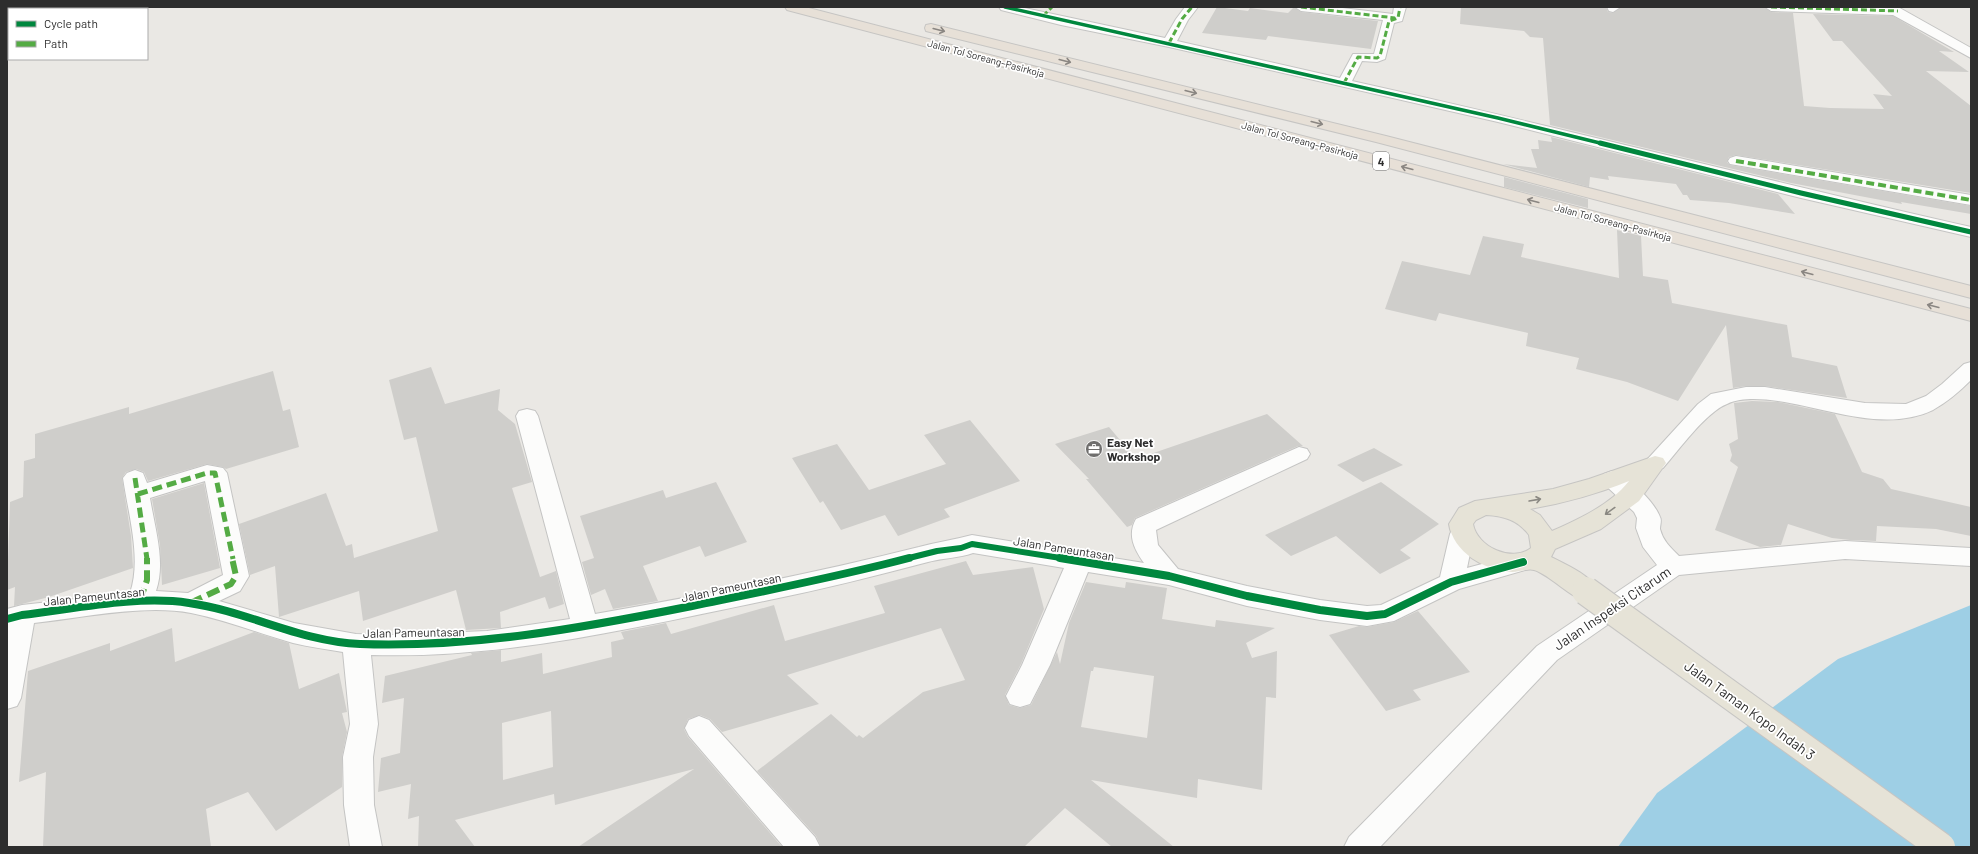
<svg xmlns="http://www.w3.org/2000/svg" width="1978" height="854" viewBox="0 0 1978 854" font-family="Barlow,sans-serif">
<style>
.water{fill:#9ecfe5}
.building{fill:#cfcecb;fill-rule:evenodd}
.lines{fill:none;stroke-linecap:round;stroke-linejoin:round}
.minor-casing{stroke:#c4c4c3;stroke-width:2}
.major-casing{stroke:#c6c5c3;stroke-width:2}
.highway-casing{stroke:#c6c5c3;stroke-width:2}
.minor{fill:#fcfcfb;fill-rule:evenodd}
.major{fill:#e6e3d7;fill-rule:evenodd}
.highway{fill:#e7e0d7;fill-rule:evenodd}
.major-bridge-casing{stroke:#c6c5c3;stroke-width:30;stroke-linecap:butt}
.major-bridge{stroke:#e6e3d7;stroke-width:28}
.quiet-far3{stroke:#54ab44;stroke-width:3;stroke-dasharray:6 3;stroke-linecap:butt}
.quiet-far2{stroke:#54ab44;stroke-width:4;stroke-dasharray:8 4;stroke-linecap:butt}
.quiet-far1{stroke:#54ab44;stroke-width:5;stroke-dasharray:10 5;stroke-linecap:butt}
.quiet{stroke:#54ab44;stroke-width:6;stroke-dasharray:13 6;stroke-linecap:butt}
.cycleway-far3-casing{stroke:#fff;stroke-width:5}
.cycleway-far2-casing{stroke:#fff;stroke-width:7}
.cycleway-far1-casing{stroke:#fff;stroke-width:8}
.cycleway-casing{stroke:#fff;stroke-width:10}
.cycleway-far3{stroke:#00873e;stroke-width:3.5}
.cycleway-far2{stroke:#00873e;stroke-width:5}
.cycleway-far1{stroke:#00873e;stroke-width:6}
.cycleway{stroke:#00873e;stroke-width:8}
.oneway{stroke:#8a8682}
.oneway2{stroke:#8a8882}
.labels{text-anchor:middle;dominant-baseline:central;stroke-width:3.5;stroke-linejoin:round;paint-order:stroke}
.far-street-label{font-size:10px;fill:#2d2d2d;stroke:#fff}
.shield{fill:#fff;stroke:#6c6c6c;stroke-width:1}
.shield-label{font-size:11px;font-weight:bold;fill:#2d2d2d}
.poi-label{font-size:12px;font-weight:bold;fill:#2d2d2d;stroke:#fff;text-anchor:start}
.street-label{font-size:12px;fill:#2d2d2d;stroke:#fff}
.near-street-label{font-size:14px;fill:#2d2d2d;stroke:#fff}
</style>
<rect width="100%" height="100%" fill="#eae8e4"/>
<path class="water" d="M1971 605V847H1618L1657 793 1838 659Z"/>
<path class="building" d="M1217 7 1248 11 1250 8 1288 13 1294 7 1301 12 1378 21 1371 49 1268 36 1266 40 1202 33Z
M1461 7H1606L1608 12 1613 13 1620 7H1764L1771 12 1793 13 1804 106 1830 108 1884 109 1873 94 1892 96 1842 41H1833L1813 14 1893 16 1954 52 1939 51 1969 72 1926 71 1971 106V193L1736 155 1729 157 1727 162 1730 165 1971 206V214L1901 202 1902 204 1791 183 1550 125 1543 38 1530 37 1524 31 1460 24Z
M1551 137 1778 194 1795 214 1729 203 1690 200 1687 195H1683L1676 184 1608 176 1609 180 1590 177 1589 187 1503 164 1537 168 1531 149H1539L1538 140 1552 142Z
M1504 177 1588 199V208L1504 187Z
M1617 230 1641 236 1643 276 1668 280 1672 303 1787 325 1792 357 1837 366 1847 398 1765 386H1746L1733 388 1726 325 1678 401 1627 382 1576 369 1579 358 1526 346 1528 333 1439 313 1436 321 1385 309 1402 261 1470 275 1483 236 1524 244 1521 257 1619 278Z
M431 367 445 404 500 389 498 410 515 424 532 482 512 488 540 577 556 571 564 604 549 609 545 597 500 612 501 628 466 630 456 590 363 621 359 591 279 617 275 566 250 575 239 524 326 493 346 546 352 544 354 558 438 531 416 437 404 440 389 380Z
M273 371 283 411 290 409 299 447 226 469 223 467 207 464 148 481 144 472 136 469 126 472 122 478 131 536 133 568 49 597 14 606 15 587 7 590 10 502 23 497 24 461 35 458V434L129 407V414Z
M1752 401 1778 402 1835 414 1862 472 1883 479 1891 489 1971 507V536L1936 529 1877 526 1876 541 1850 540 1832 538 1788 524 1781 545 1760 547 1715 530 1738 467 1730 461 1732 455 1729 444 1738 439 1734 403Z
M1267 414 1303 446H1298L1135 518 1132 525 1127 527 1086 479H1089L1055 444 1109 427 1136 459Z
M970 420 1020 481 944 509 950 517 898 536 885 515 841 530 823 501 820 503 792 458 837 444 869 490 946 464 924 435Z
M1374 448 1403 465 1363 482 1337 465Z
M716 482 747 542 705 557 700 546 643 566 658 601 613 609 605 589 591 595 582 562 594 558 580 516 663 490 666 498Z
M1381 482 1439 524 1400 550 1411 558 1380 574 1336 536 1291 556 1265 535Z
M204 483 220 568 162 585 160 545 152 499Z
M966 561 973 575 1033 567 1044 609 1021 664 1005 695 1009 705 1020 708 1031 705 1057 652 1060 664 1069 623 1086 582 1125 588 1126 582 1167 588 1162 619 1215 627 1216 620 1275 628 1246 643 1252 658 1277 651 1276 698 1266 697 1262 790 1198 779 1197 798 1091 780 1174 847H1112L1065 808 1024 847H821L816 836 757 771 831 714 857 737 859 735 863 738 923 692 965 680 941 628 787 675 819 704 722 732 710 719 700 715 688 719 684 729 688 737 782 847H578L694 769 555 805 554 794 455 820 475 847H418L419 816 408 819 411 784 378 792 381 758 400 753 404 698 382 703 385 676 472 655 471 653 501 650V662L542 653 543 674 612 657 611 642 624 639 621 632 666 623 671 634 774 605 785 641 885 613 874 586ZM1094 667 1154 676 1147 738 1081 727 1091 671H1093ZM551 711 553 767 503 780 502 723Z
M1418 611 1470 672 1413 690 1421 700 1386 711 1329 635 1359 626 1367 627 1394 622Z
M172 628 175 662 254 632 289 643 299 689 339 673 347 712 342 713 347 732 342 757V787L276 831 248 792 206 809 211 847H43L46 772 19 782 28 671 110 643V651Z"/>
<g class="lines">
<g class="minor-casing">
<path id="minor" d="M999 7H1020L1165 38 1176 19 1185 7H1198L1188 20 1177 41 1340 78 1353 54H1374L1383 20 1301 11 1295 7H1334L1393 14 1394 7H1406L1402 21 1394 23 1385 59 1377 62 1362 61 1352 81C1559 127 1764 180 1971 227V237L1801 198 1498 122 1169 47 1061 25 1001 10Z
M1607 7H1619V8L1613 12 1609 11Z
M1765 7H1898L1971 48V58L1893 15 1771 11Z
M1736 156 1971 195V205L1730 164 1728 161 1730 158Z
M1971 362V380C1960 391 1947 402 1933 410 1885 433 1827 408 1778 401 1762 399 1742 397 1727 404 1706 412 1678 451 1663 468L1655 470 1647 468 1644 463 1698 404 1711 394 1746 387H1765L1865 403 1906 404 1926 396 1942 384 1964 364Z
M527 409 535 411 538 416 595 614C704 595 812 574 919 547 937 542 954 540 972 535L1144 563C1134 549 1127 535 1136 519L1299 447 1307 449 1310 454 1307 459 1156 530 1158 545 1178 569 1247 586 1320 600 1367 606 1381 605 1440 577 1450 534 1453 528 1462 525 1471 528 1474 534 1467 568 1523 553 1532 556 1536 562 1532 568 1459 589 1394 621 1367 626 1320 620 1247 606 1169 585 1088 572 1050 665 1030 704 1020 707 1010 704 1006 696 1022 665 1064 568 973 553C959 558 943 558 928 562 875 576 823 589 769 600 638 627 506 659 371 655L378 724 373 757 374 805 382 847H350L344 805 343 757 350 724 343 652C327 649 309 647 293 643 258 633 226 620 191 613 144 604 81 618 34 623L21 698 17 706 7 709V609L22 605 130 593C142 559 128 513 123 478L127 473 135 470 143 473 147 483 207 465 223 468 227 473 249 576 240 591 219 601 294 623 356 634 390 635 487 631 570 619 516 416 519 411ZM205 481 223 575 188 593 156 591C166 562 155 529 150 498Z
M1612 471C1628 476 1654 501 1660 517 1662 520 1660 525 1660 529 1663 541 1671 548 1679 556L1845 541 1971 548V566L1845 559 1679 575 1557 660 1380 847H1344L1349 837 1537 646 1657 565 1643 547 1636 528 1637 518 1634 512 1604 484 1600 479 1604 474Z
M699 716 709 720 815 837 820 847H784L689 736 685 728 689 720Z"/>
</g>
<g class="major-casing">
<path id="major" d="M1655 456 1663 458 1666 463 1639 501 1601 529 1555 549 1551 557C1567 565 1590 575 1599 591L1595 598C1593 598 1589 600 1586 600 1574 601 1549 574 1534 570 1528 568 1519 572 1512 572 1485 571 1453 552 1449 524L1459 508 1475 501 1553 489 1589 479ZM1629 481C1610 505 1579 519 1552 531L1540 515 1530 509C1564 503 1597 494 1629 481ZM1486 515C1504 516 1518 520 1529 535L1531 548C1512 563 1477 547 1473 524L1476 520Z"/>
</g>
<g class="highway-casing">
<path id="highway" d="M785 7H805L1971 309V321L787 10Z
M931 24 1386 136 1971 286V298L1376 142 926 31 925 28 926 25Z"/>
</g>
<use href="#minor" class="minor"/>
<use href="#major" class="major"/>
<use href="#highway" class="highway"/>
<g class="major-bridge-casing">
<path id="major-bridge" d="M1586 591 1941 847"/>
</g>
<use href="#major-bridge" class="major-bridge"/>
<path class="quiet-far3" d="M1301 7 1395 18
M1771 7 1898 11
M1043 16 1052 7
M1169 43 1182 19 1192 7
M1344 83 1358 57 1377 58 1380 56 1389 21 1398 18 1400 7"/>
<path class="quiet-far2" d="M1736 161 1971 200"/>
<path class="quiet-far1" d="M135 478 147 559
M138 494 207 473H215L233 559"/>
<path class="quiet" d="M140 601 147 580V558
M190 603 231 584 236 576 232 558"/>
<g class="cycleway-far3-casing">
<path id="cycleway-far3" d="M1005 7 1498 118 1604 144"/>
</g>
<g class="cycleway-far2-casing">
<path id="cycleway-far2" d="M1600 143 1801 193 1971 232"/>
</g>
<g class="cycleway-far1-casing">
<path id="cycleway-far1" d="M905 559 937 551 961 548 972 544 1067 559"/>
</g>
<g class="cycleway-casing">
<path id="cycleway" d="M1060 558 1169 576 1247 596 1320 610 1367 616 1385 614 1451 582 1523 562
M7 619 22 615C74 609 137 595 189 603 247 611 301 642 360 644 473 648 582 628 692 606 765 591 837 577 909 558"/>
</g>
<use href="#cycleway-far3" class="cycleway-far3"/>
<use href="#cycleway-far2" class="cycleway-far2"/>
<use href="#cycleway-far1" class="cycleway-far1"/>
<use href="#cycleway" class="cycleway"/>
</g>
<defs><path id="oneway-shaft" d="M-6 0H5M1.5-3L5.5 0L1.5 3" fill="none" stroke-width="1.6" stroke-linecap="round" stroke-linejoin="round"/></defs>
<g class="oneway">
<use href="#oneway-shaft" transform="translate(939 30) rotate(14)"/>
<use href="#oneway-shaft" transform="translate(1065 61) rotate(14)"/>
<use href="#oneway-shaft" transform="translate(1191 92) rotate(14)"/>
<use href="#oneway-shaft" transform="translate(1317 123) rotate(14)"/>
<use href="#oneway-shaft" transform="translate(1407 168) rotate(-165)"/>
<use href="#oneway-shaft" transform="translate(1533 201) rotate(-165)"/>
<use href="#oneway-shaft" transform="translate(1807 273) rotate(-165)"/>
<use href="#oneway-shaft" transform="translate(1933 306) rotate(-166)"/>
</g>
<g class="oneway2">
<use href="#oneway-shaft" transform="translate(1535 500) rotate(-10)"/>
<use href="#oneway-shaft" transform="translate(1610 511) rotate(144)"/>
</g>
<defs>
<g id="office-disc" transform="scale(0.9)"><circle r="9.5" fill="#6f6e6d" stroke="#fff"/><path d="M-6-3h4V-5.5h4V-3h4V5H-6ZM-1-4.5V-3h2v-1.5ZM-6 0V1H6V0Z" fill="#fff"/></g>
</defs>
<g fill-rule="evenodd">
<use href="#office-disc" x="1094" y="449"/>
</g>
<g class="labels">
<g class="far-street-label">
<text transform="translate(986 58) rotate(15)">Jalan Tol Soreang–Pasirkoja</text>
<text transform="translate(1300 140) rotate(15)">Jalan Tol Soreang–Pasirkoja</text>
<text transform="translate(1613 222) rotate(15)">Jalan Tol Soreang–Pasirkoja</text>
</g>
<rect class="shield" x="1373" y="152" width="16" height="18" rx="3"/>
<g class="shield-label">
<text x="1381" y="161">4</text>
</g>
<g class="poi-label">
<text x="1107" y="442">Easy Net<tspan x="1107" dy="14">Workshop</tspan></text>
</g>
<g class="street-label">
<text transform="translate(1064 548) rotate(9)">Jalan Pameuntasan</text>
<text transform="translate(731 587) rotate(-12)">Jalan Pameuntasan</text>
<text transform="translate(94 596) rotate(-6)">Jalan Pameuntasan</text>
<text transform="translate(414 632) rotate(-1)">Jalan Pameuntasan</text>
</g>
<g class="near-street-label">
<text transform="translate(1612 608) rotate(-34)">Jalan Inspeksi Citarum</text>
<text transform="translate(1750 710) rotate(36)">Jalan Taman Kopo Indah 3</text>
</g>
</g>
<rect width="1978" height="854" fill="none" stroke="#2d2d2d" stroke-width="16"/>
<rect x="8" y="8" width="140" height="52" fill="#ffffff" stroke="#ababab"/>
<rect x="16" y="21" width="20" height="6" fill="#00873e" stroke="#ababab"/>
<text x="44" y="28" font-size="12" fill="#2d2d2d">Cycle path</text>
<rect x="16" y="41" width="20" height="6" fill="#54ab44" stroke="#ababab"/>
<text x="44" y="48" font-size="12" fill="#2d2d2d">Path</text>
</svg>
